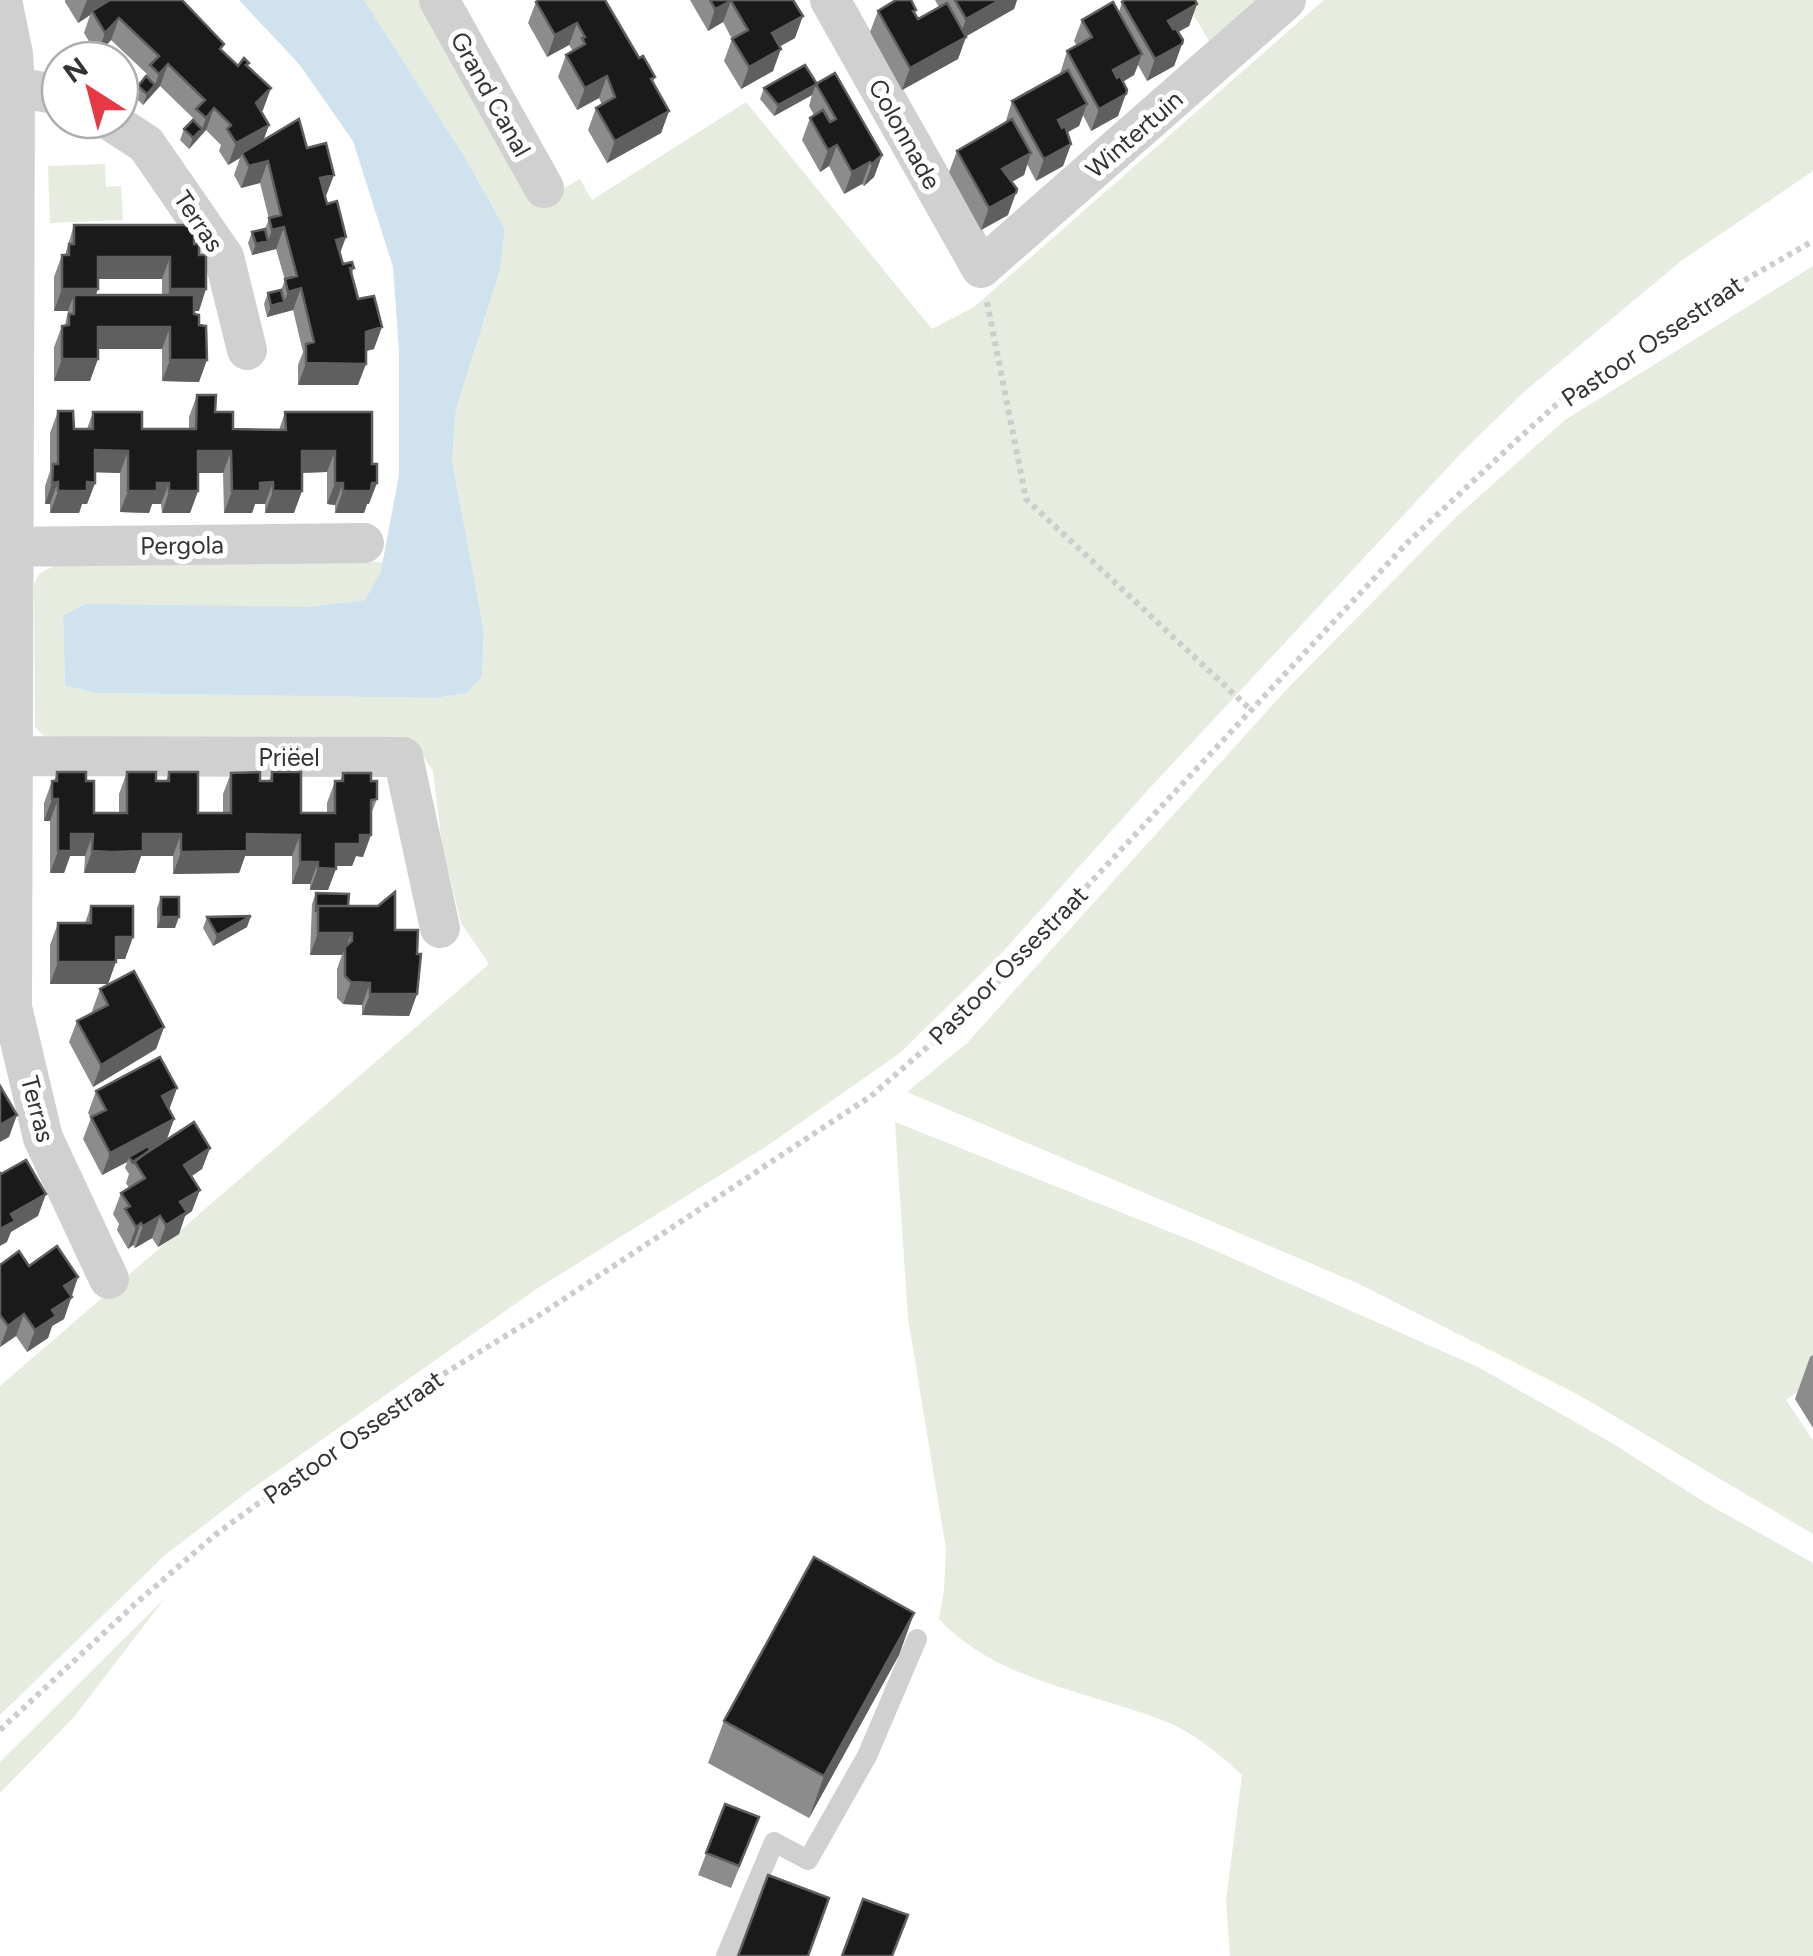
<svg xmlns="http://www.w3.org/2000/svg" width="1813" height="1956" viewBox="0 0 1813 1956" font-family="Figtree,sans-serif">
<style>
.green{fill:#e6ecdf}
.water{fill:#cfe2ee}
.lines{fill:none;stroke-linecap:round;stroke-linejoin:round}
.path{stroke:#cdcdcd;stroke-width:6;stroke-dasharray:5 5;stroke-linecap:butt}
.lane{stroke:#d0d0d0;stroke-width:20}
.street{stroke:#d0d0d0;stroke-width:40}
.wall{fill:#8c8c8c;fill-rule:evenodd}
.shaded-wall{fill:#5f5f5f}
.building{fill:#1a1a1a;stroke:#5f5f5f;stroke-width:2.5}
.labels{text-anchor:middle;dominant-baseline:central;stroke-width:10;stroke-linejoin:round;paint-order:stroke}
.street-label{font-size:25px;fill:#333;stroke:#fff}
</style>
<rect width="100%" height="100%" fill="#fff"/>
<path class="green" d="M364 0H420L536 204 580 179 592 200 746 102 932 329 974 307 1324 0H1813V171L1681 261 1525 391 1464 450 1148 790 998 957 900 1053 767 1146 538 1288 250 1490 165 1555 0 1715V1386L489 964 461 923 442 845 433 771 416 746 44 736 35 727 34 584 39 574 61 562H383L381 571 365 600 306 607 63 616 65 686 97 693 436 698 467 693 482 676 484 631 452 461 456 409 500 270 505 229 466 159Z
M1185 0H1268L1213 48Z
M105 164 106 187 121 186 123 220 50 223 48 166Z
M1813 266V1381L1786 1400 1813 1440V1534L1579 1395 1357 1283 907 1092 967 1043 1287 689 1454 519 1565 420Z
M895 1122 1200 1244 1478 1367 1612 1443 1704 1502 1813 1563V1956H1230L1226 1901 1242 1775C1219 1754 1196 1734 1167 1722 1091 1692 996 1681 939 1619L944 1590 946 1549 908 1318Z
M165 1598 74 1717 0 1793V1762Z"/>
<path class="water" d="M239 0H364L466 159 505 229 500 270 456 409 452 461 484 631 482 676 467 693 436 698 97 693 65 686 63 616 85 604 306 607 365 600 381 571 399 475V351L393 267 353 141 299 64Z"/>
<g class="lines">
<path class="path" d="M987 302 1026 499 1251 710
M0 1730 135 1604 215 1535 341 1443 406 1397 538 1316 871 1096 981 1000 1407 543 1517 440 1577 386 1684 315 1813 241"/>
<path class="lane" d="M726 1956 774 1842 808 1860 867 1756 917 1639"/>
<path class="street" d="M2 0 13 54 15 87 12 1007 43 1138 109 1279
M439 0 544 188
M830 0 981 268 1286 0
M15 87 60 95
M109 120 146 144 224 257 247 350
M0 547 364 543
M0 756 403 757 440 928"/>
</g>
<path class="wall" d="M65 0H131L222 51 238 66H247L263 110 261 112 269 125 263 141 307 148 326 196 343 264 354 268 352 273 374 349 366 351 358 385H298V365L303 352 293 310 267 317 264 304 268 293 281 290 285 280 276 249 252 255 248 243 252 232 265 229 269 219 260 183 241 188 234 175 240 158 228 165 219 151 221 145 206 130 189 149 180 140 184 129 193 118 160 86 143 105 134 96 138 86 147 74 111 40 97 55 84 33 90 15 78 23 65 2Z
M690 0H793L795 38 779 47 773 71 741 89 724 61 732 39 723 22 708 31Z
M935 0H1017L1014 9 966 36 958 59 902 90 870 32 878 11 916 10 915 14 918 19 939 7Z
M536 2 639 58 655 77 653 83 669 111 661 133 607 163 588 130 596 108 602 105 599 98 577 110 558 77 566 55 573 51 569 45 547 57 528 23Z
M1122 2 1197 4 1189 26 1178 32 1182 44 1174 66 1147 81 1138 65 1134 75 1123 82 1118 116 1091 131 1083 115 1079 126 1067 132 1071 144 1063 166 1036 181 1027 164 1024 175 1012 182 1008 215 981 230 949 172 957 151 1005 124 1012 101 1060 74 1067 51 1077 46 1074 41 1082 20 1119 12Z
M816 84 882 155 874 177 864 186 862 184 844 194 829 166 820 172 802 140 810 118 814 115 809 106 812 95 774 116 760 99 764 88Z
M74 225 194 244 199 311H194L199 382 162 381V349H98L90 381H54V347L62 326 65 325 68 311H54V277L62 255H65ZM98 279H162V295H96Z
M197 395 233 429 279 430 285 412H372L369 504H367L364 513H335V505L327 504V472L302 473 294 513H265V504H255L252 513H224L223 473 198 472V491L190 513H162L161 504H152L149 513 120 512V473L95 472V483L87 504H82L79 513H50V504H45V486L50 471V433L58 411 74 429H87L93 412 142 429H189V417Z
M57 772 86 781 94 813H119V794L127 772 156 781H166L169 772 198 813H223V794L231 773 260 781H269L272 772 301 813H327V803L335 781H340L343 773 371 781 377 799 371 814 363 857 356 856 352 866H336L328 890H310V884H292V856H245L239 873 173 874V856H141L135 873H84L85 856H70L64 873H50V821H44V803L52 781H54Z
M316 893 348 906 395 930 417 994 409 1016 362 1015V1005L343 1004 337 998V969L342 955H310L312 904Z
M161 897 175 928H157V908Z
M91 906 133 937 125 959H116L108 984H50V945L58 923H85Z
M207 917 247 927 213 946 203 928Z
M100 989 164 1027 156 1049 93 1087 69 1042 77 1021 93 1013 92 1011Z
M177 1088 169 1109 174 1119 167 1139 210 1148 202 1169 192 1176V1211L185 1216 179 1234 158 1247 152 1238 135 1248 133 1245 128 1249 117 1230 119 1224 113 1214 121 1193 129 1188 126 1183 129 1174 125 1168 127 1162 102 1175 83 1139 91 1118 88 1113 96 1091Z
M0 1265 29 1266 78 1277 64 1319 52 1326 48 1338 27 1352 16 1336 0 1347Z
M1813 1355V1428L1795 1399 1810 1357Z
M914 1613 899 1655 809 1818 708 1763 724 1721Z
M725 1804 751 1839 731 1888 698 1875Z"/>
<path class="shaded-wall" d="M87 0H112L92 11 90 15 78 23Z
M1000 0H1017L1014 9 958 41 966 19Z
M731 1 723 22 708 31 715 9Z
M1197 4 1189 26 1160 42 1168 21Z
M803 16 795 38 764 55 772 33Z
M119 18 111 40 97 55 105 33Z
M577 23 569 45 547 57 555 35Z
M966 37 958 59 902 90 910 68Z
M1182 44 1174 66 1147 81 1155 59Z
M781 49 773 71 741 89 749 67Z
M1142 54 1134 75 1105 92 1113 70Z
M168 64 160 86 143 105 147 94 155 85 159 74Z
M607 76 599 98 577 110 585 88Z
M816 84 812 95 774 116 778 105Z
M271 88 263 110 248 125 256 103Z
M1126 94 1118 116 1091 131 1099 109Z
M1087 104 1079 126 1050 142 1058 120Z
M214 108 206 130 189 149 193 138 202 129 206 118Z
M669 111 661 133 607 163 615 141Z
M269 125 261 147 242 153 240 158 228 165 236 143Z
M1071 144 1063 166 1036 181 1044 159Z
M837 145 829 166 820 172 828 150Z
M1031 153 1024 175 994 191 1002 169Z
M882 155 874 177 864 186 872 164Z
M268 161 260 183 241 188 249 166Z
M870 162 862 184 844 194 852 172Z
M334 175 326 196 313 200 320 178Z
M1016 193 1008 215 981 230 989 208Z
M284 227 276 249 252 255 256 244 268 241 272 230Z
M346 237 338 259 336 240Z
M98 257H170L162 279H90Z
M301 288 293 310 267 317 271 306 284 302 288 292Z
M62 289H98L90 311 74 295 68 311H54Z
M170 289H206L199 311H162Z
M98 327H170L162 349H90Z
M382 327 374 349 358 353 366 332Z
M62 359H98L90 381H54Z
M170 360H207L199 382 162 381Z
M306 363 366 364 358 385H298Z
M95 450 128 451 120 473 87 472Z
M198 451H231L223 473H190Z
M302 451H335L327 472 294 473Z
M58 482 50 504H45L52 483Z
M87 482 95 483 87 504H82L79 513H50L58 491Z
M273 482 265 504H255L252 513H224L232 491 260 483Z
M157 483H169L161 504H152L149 513 120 512 128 491Z
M335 483H343L335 505 327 504Z
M372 483H377L369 504H367L364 513H335L343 491Z
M169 491H198L190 513H162Z
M273 491H302L294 513H265Z
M52 799H58L50 821H44Z
M71 834H93L85 856H70L64 873H50L58 851Z
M143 834H181L173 856H141L135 873H84L92 851Z
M247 834 300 835 292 856H245L239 873 173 874 181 852Z
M360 835H371L363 857 356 856 352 866H328L336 844Z
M300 862H318L310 884H292Z
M318 868 336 869 328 890H310Z
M251 916 247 927 213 946 217 935Z
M161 917H179L175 928H157Z
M318 933H352L342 955H310Z
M116 937H133L125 959H108Z
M58 962H116L108 984H50Z
M351 982 370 983 362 1005 343 1004Z
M370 994H417L409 1016 362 1015Z
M164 1027 156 1049 93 1087 101 1065Z
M177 1088 169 1110 162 1096Z
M17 1115 9 1137 0 1142V1125Z
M174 1119 166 1141 131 1160 129 1157 127 1162 102 1175 110 1153Z
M210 1148 202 1169 176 1186 184 1165Z
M200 1190 192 1211 185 1216 179 1234 158 1247 166 1225 180 1202Z
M46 1194 38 1216 11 1232 7 1242 0 1246V1229L11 1214Z
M160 1216 152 1238 135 1248 143 1226Z
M141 1223 133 1245 128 1249 136 1227Z
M78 1277 64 1319 52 1326 48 1338 27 1352 35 1330 64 1286Z
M24 1314 16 1336 0 1347 8 1326Z
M914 1613 899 1655 809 1818 824 1776Z"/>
<path class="building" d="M110 0H182L224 44 220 49 238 66 244 58 249 63 246 65 271 88 256 103 269 125 236 143 227 129 231 125 214 108 206 118 196 109 205 100 168 64 159 74 150 65 159 56 119 18 105 33 92 11Z
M539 0H605L639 58 643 56 655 77 651 79 669 111 615 141 596 108 615 97 607 76 585 88 566 55 585 44 582 38 585 37 577 23 555 35 536 2Z
M710 0H793L803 16 772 33 781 49 749 67 732 39 748 30 731 1 715 9Z
M896 0H911L916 10 913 11 918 19 947 3 966 37 910 68 878 11Z
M955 0H1000L966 19Z
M1125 0H1195L1197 4 1168 21 1173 29 1175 27 1183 40 1182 44 1155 59 1122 2Z
M1113 2 1142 54 1113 70 1117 78 1120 76 1127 90 1126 94 1099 109 1067 51 1092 37 1082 20Z
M805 65 817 84 778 105 764 88Z
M1068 70 1087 104 1058 120 1062 128 1065 126 1071 144 1044 159 1012 101Z
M835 73 882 155 872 164 870 162 852 172 837 145 828 150 810 118 823 110 830 122 836 119 816 84Z
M146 76 155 85 147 94 138 86Z
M299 119 307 148 326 143 334 175 320 178 327 204 337 201 346 237 336 240 343 264 352 262 354 268H350L358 299 374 296 382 327 366 332V364L306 363V344L314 342 301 288 288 292 285 279 297 276 284 227 272 230 269 218 281 215 268 161 249 166 242 153Z
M1012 119 1031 153 1002 169 1017 189 1016 193 989 208 957 151Z
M193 120 202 129 193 138 184 129Z
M74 225H194V244H199V255H206V289H170V257H98V289H62V255H69V244H74Z
M265 229 268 241 256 244 252 232Z
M281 290 284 302 271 306 268 293Z
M74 295H194V314L199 315V325L206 326 207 360H170V327H98V359H62V326L69 325V314H74Z
M197 395H216L215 412H233V429L286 430 285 412H372V464H377V483H372L371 491H343V483H335V451H302V491H273V482L260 483V491H232L231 451H198V491H169V483H157V491H128V451L95 450V483L87 482V491H58V482L52 483 53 464H58V411H73L74 429H93V412H142V429H196Z
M57 772H86V781H94V813H127V772H156V781H169V772H198V813H231V773L260 772V781H272V772H301V813H335V781H343V773H371V781H377V799L371 800V835H360V844H336V869L318 868V862H300V835L247 834V851L181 852V834H143V851L112 852 92 851 93 834H71V851H58V799H52V781H57Z
M395 892V930H418L417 954H421L417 994H370V983L351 982 345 976V947L352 941V933H318V906H378Z
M316 893 349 894 348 906H318L316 912Z
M161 897H179V917H161Z
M91 906H133V937H116V962H58V923H91Z
M251 916 217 935 207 917Z
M134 971 164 1027 101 1065 77 1021 108 1005 100 989Z
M160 1057 177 1088 162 1096 174 1119 110 1153 91 1117 106 1110 96 1091Z
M0 1086 17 1115 0 1125Z
M194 1122 210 1148 184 1165 200 1190 180 1202 187 1212 166 1225 160 1216 143 1226 141 1223 136 1227 125 1209 130 1206 121 1193 145 1178 134 1161Z
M148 1146 150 1150 133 1163 129 1157Z
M26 1160 46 1194 11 1214 15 1221 0 1229V1173L1 1174Z
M57 1246 78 1277 64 1286 72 1297 52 1310 56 1316 35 1330 24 1314 8 1326 0 1315V1265L19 1251 29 1266Z
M814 1557 914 1613 824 1776 724 1721Z
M725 1804 759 1817 739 1866 706 1853Z
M768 1875 829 1898 808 1956H738Z
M863 1899 908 1915 892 1956H842Z"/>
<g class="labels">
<g class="street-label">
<text transform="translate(491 94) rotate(61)">Grand Canal</text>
<text transform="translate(905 134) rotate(61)">Colonnade</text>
<text transform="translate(1134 134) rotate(-41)">Wintertuin</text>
<text transform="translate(199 221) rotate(56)">Terras</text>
<text transform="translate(1652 341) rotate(-34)">Pastoor Ossestraat</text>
<text transform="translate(182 545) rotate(-1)">Pergola</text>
<text x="289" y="757">Priëel</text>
<text transform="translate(1008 965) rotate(-45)">Pastoor Ossestraat</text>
<text transform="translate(38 1109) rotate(75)">Terras</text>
<text transform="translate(353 1437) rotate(-35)">Pastoor Ossestraat</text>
</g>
</g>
<g transform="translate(90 90) rotate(324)"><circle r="48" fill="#ffffff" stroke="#adadad" stroke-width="2.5"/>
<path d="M0-8L18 38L0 25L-18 38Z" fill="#e63946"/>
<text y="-15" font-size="28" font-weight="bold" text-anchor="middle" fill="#333333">N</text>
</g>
</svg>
